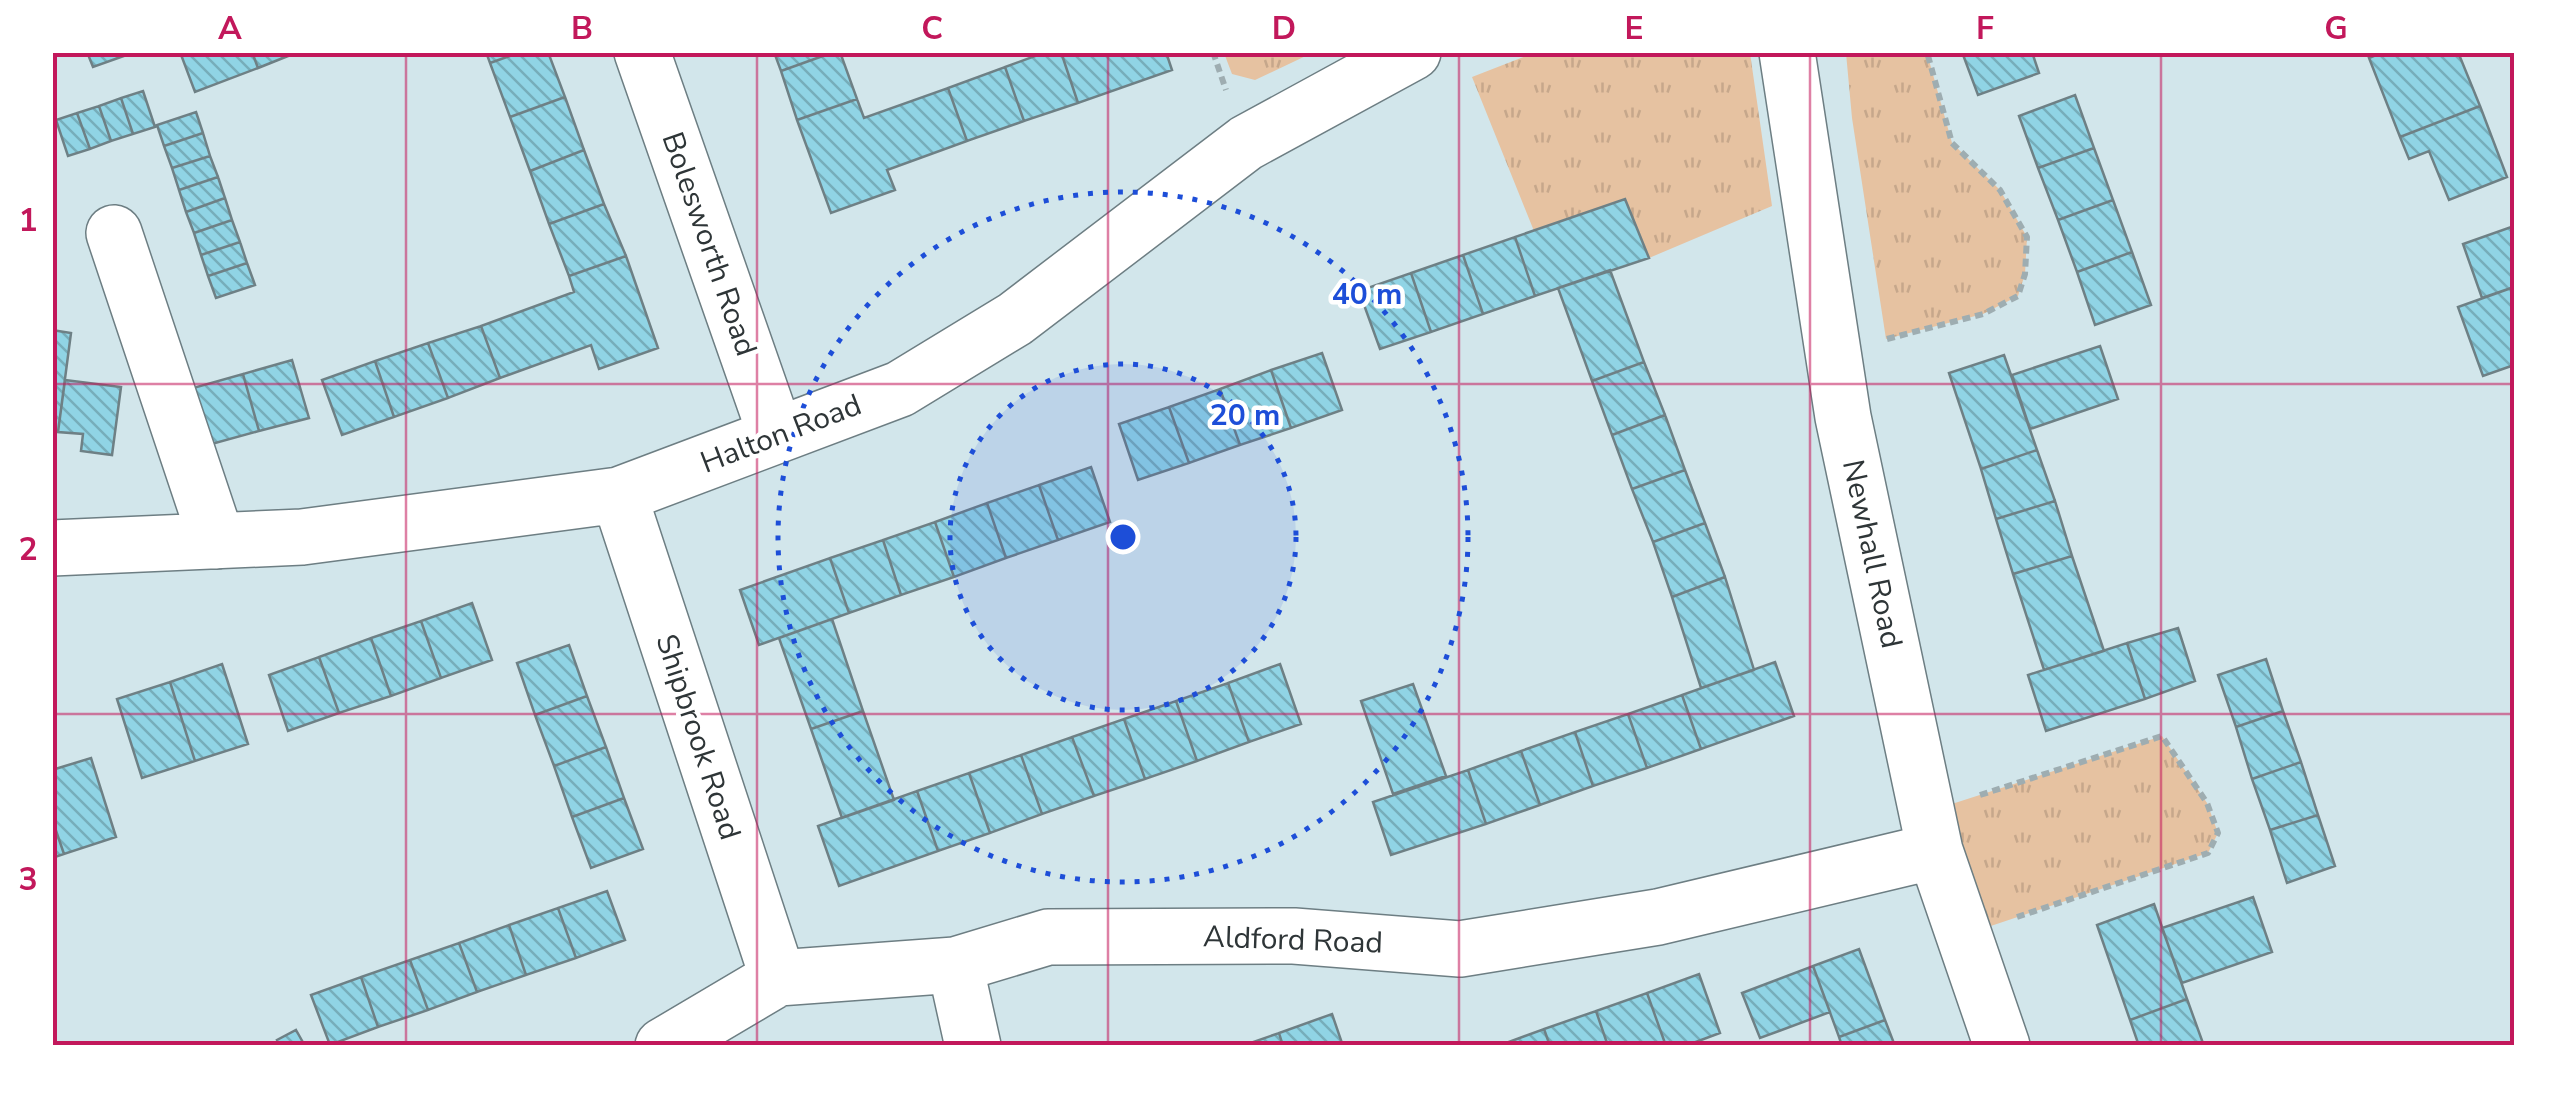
<svg xmlns="http://www.w3.org/2000/svg" width="2567" height="1098" viewBox="0 0 2567 1098" font-family="'Nunito Sans',sans-serif">
<style>
.grass{fill:url(#grass-tufts)}
.building{fill:url(#building-back-hatch);stroke:#6e8085;stroke-width:2.5}
.lines{fill:none;stroke-linecap:round;stroke-linejoin:round}
.minor-casing{stroke:#6d7e83;stroke-width:58}
.path{stroke:#9eadb1;stroke-width:6;stroke-dasharray:8 5;stroke-linecap:butt}
.minor{stroke:#fff;stroke-width:55}
.grid{fill:none;stroke:#c2185b;stroke-width:2.5;stroke-opacity:0.55}
.ring{fill:none;stroke:#1d4ed8;stroke-width:5;stroke-dasharray:5 10}
.labels{text-anchor:middle;dominant-baseline:central;stroke-width:9;stroke-linejoin:round;paint-order:stroke}
.street-label{font-size:30px;fill:#2e3537;stroke:#fff}
.centre{fill:#1d4ed8;stroke:#fff;stroke-width:5}
.ring-label{font-size:30px;text-anchor:middle;font-weight:bold;fill:#1d4ed8;stroke:#fff;stroke-width:9;stroke-linejoin:round;paint-order:stroke}
.neatline{fill:none;stroke:#c2185b;stroke-width:4}
.grid-label{font-size:32px;text-anchor:middle;font-weight:bold;fill:#c2185b}
</style>
<defs>
<pattern id="grass-tufts" width="24" height="20" patternUnits="userSpaceOnUse" patternTransform="scale(2.5)"><rect width="24" height="20" fill="#e6c2a1"/><path d="M3 7l-1-3M5 7V3M7 7l1-3M15 17l-1-3M17 17v-4M19 17l1-3" fill="none" stroke="#c6a78b"/></pattern>
<pattern id="building-back-hatch" width="6" height="6" patternUnits="userSpaceOnUse" patternTransform="scale(2.5)"><rect width="6" height="6" fill="#90d4e5"/><path d="M-1 5l2 2M0 0l6 6M5-1l2 2" fill="none" stroke="#76adba"/></pattern>
</defs>
<rect width="100%" height="100%" fill="#d2e6eb"/>
<path class="grass" d="M1224 53V52L1312 53 1255 80 1232 74Z
M1534 53H1750L1772 206 1649 258 1534 231 1472 77Z
M1846 53H1927L1952 143 2000 190 2027 237 2025 274 2018 296 1983 314 1886 339 1852 118Z
M2162 736 2207 803 2218 833 2208 853 1964 935 1927 812Z"/>
<path class="building" d="M87 52H135L93 67Z
M180 52H252L258 68 195 92Z
M252 52H298L258 68Z
M486 52H521L490 63Z
M521 52H548L565 97 510 117 490 63Z
M774 52H834L781 71Z
M834 52H840L857 99 797 120 781 71Z
M1046 52H1061L1078 103 1024 121 1005 67Z
M1061 52H1166L1172 70 1078 103Z
M1962 52H2032L2039 73 1978 95Z
M2383 52H2458L2480 106 2400 137 2369 58Z
M1005 67 1024 121 967 141 948 88Z
M948 88 967 141 887 170 895 190 831 213 797 120 857 99 864 118Z
M143 91 155 127 133 134 121 98Z
M2075 95 2094 148 2038 168 2019 116Z
M565 97 584 150 530 171 510 117Z
M121 98 133 134 111 141 99 106Z
M99 106 111 141 90 149 77 113Z
M2480 106 2507 177 2449 200 2429 151 2409 159 2400 137Z
M196 112 203 133 164 146 157 125Z
M77 113 90 149 68 156 56 120Z
M203 133 210 156 172 168 164 146Z
M2094 148 2113 200 2058 220 2038 168Z
M584 150 604 204 549 224 530 171Z
M210 156 218 177 179 190 172 168Z
M218 177 225 198 186 212 179 190Z
M225 198 232 220 194 233 186 212Z
M1625 199 1649 258 1535 296 1515 237Z
M2113 200 2132 252 2077 272 2058 220Z
M604 204 626 256 569 276 549 224Z
M232 220 240 242 201 255 194 233Z
M2514 226V287L2482 298 2463 244Z
M1515 237 1535 296 1483 314 1463 255Z
M240 242 247 263 208 276 201 255Z
M2132 252 2151 305 2095 325 2077 272Z
M1463 255 1483 314 1431 332 1411 273Z
M626 256 658 348 599 369 591 345 500 378 481 326 574 292 569 276Z
M247 263 255 285 216 298 208 276Z
M1610 270 1644 362 1592 381 1558 288Z
M1411 273 1431 332 1380 349 1359 291Z
M2514 287V365L2483 376 2458 307Z
M481 326 500 378 448 398 428 343Z
M52 330 71 333 58 432 52 431Z
M428 343 448 398 394 417 375 361Z
M2100 346 2118 399 2030 429 2012 375Z
M1322 353 1342 410 1291 428 1271 370Z
M2004 355 2037 450 1981 469 1949 373Z
M292 360 309 418 259 431 243 374Z
M375 361 394 417 342 435 322 380Z
M1644 362 1665 415 1612 435 1592 381Z
M1271 370 1291 428 1240 445 1220 389Z
M243 374 259 431 208 445 193 388Z
M65 380 121 387 112 455 81 451 83 434 58 432Z
M1220 389 1240 445 1189 463 1169 407Z
M1169 407 1189 463 1138 480 1119 424Z
M1665 415 1685 470 1632 489 1612 435Z
M2037 450 2055 501 1996 519 1981 469Z
M1091 467 1110 522 1058 540 1039 485Z
M1685 470 1705 523 1653 542 1632 489Z
M1039 485 1058 540 1006 558 987 503Z
M2055 501 2072 556 2013 574 1996 519Z
M987 503 1006 558 954 577 935 522Z
M935 522 954 577 901 595 883 540Z
M1705 523 1725 577 1672 597 1653 542Z
M883 540 901 595 849 613 830 558Z
M2072 556 2104 651 2044 670 2013 574Z
M830 558 849 613 759 645 740 590Z
M1725 577 1754 670 1701 688 1672 597Z
M472 603 492 660 441 678 421 621Z
M832 619 863 711 811 729 779 638Z
M421 621 441 678 391 696 371 638Z
M2178 628 2195 681 2145 699 2127 643Z
M371 638 391 696 339 713 319 657Z
M2127 643 2145 699 2046 731 2028 675Z
M569 645 587 696 535 715 517 663Z
M319 657 339 713 288 731 269 675Z
M2266 659 2283 711 2236 727 2218 675Z
M1775 662 1794 716 1701 749 1682 695Z
M222 664 248 744 195 761 170 682Z
M1280 664 1301 724 1249 742 1228 683Z
M170 682 195 761 142 778 117 699Z
M1228 683 1249 742 1197 761 1176 701Z
M1413 684 1446 776 1393 794 1361 701Z
M1682 695 1701 749 1647 768 1628 714Z
M587 696 606 747 554 766 535 715Z
M1176 701 1197 761 1145 779 1124 719Z
M863 711 894 800 842 818 811 729Z
M2283 711 2301 762 2252 779 2236 727Z
M1628 714 1647 768 1593 786 1575 732Z
M1124 719 1145 779 1094 796 1072 737Z
M1575 732 1593 786 1540 805 1521 751Z
M1072 737 1094 796 1042 814 1021 755Z
M606 747 624 798 572 817 554 766Z
M1521 751 1540 805 1486 824 1468 770Z
M1021 755 1042 814 990 833 969 773Z
M91 758 116 837 64 854 52 819V770Z
M2301 762 2318 815 2270 830 2252 779Z
M1468 770 1486 824 1391 855 1373 802Z
M969 773 990 833 938 851 917 791Z
M917 791 938 851 839 886 818 826Z
M624 798 643 849 591 868 572 817Z
M2318 815 2335 866 2287 883 2270 830Z
M52 819 64 854 52 858Z
M607 891 625 940 576 958 558 908Z
M2253 897 2272 952 2182 983 2162 928Z
M2154 904 2187 999 2130 1020 2097 925Z
M558 908 576 958 526 975 509 925Z
M509 925 526 975 477 992 459 943Z
M459 943 477 992 428 1010 410 960Z
M1859 949 1885 1020 1839 1037 1813 966Z
M410 960 428 1010 378 1027 361 977Z
M1813 966 1830 1012 1760 1038 1742 993Z
M1699 974 1720 1033 1685 1046H1666L1647 993Z
M361 977 378 1027 330 1045 311 995Z
M1647 993 1666 1046H1608L1596 1011Z
M2187 999 2204 1046H2139L2130 1020Z
M1596 1011 1608 1046H1550L1544 1029Z
M1332 1014 1343 1046H1283L1279 1033Z
M1885 1020 1895 1046H1842L1839 1037Z
M1544 1029 1550 1046H1498Z
M296 1030 305 1046H280L277 1040Z
M1279 1033 1283 1046H1242Z"/>
<g class="lines">
<g class="minor-casing">
<path id="minor" d="M642 52 776 435
M1787 52 1843 417 1935 851 2002 1046
M114 233 217 541
M619 495 778 978
M52 548 302 537 619 495 900 389 1015 319 1246 143 1413 52
M955 965 973 1046
M663 1046 778 978 955 965 1048 937 1294 936 1460 949 1658 917 1935 851"/>
</g>
<path class="path" d="M1213 52 1226 90
M1887 339 1983 314 2018 296 2025 274 2027 237 2000 190 1952 143 1927 52
M1980 795 2162 736 2207 803 2218 833 2208 853 2017 917"/>
<use href="#minor" class="minor"/>
</g>
<path class="grid" d="M406 52V1046M757 52V1046M1108 52V1046M1459 52V1046M1810 52V1046M2161 52V1046M52 384H2514M52 714H2514"/>
<circle cx="1123" cy="537" r="173" fill="#1d4ed8" fill-opacity=".12"/>
<g class="ring">
<circle cx="1123" cy="537" r="173"/>
<circle cx="1123" cy="537" r="345"/>
</g>
<g class="labels">
<g class="street-label">
<text transform="translate(709 244) rotate(71)">Bolesworth Road</text>
<text transform="translate(781 434) rotate(-21)">Halton Road</text>
<text transform="translate(1872 554) rotate(78)">Newhall Road</text>
<text transform="translate(698 737) rotate(72)">Shipbrook Road</text>
<text transform="translate(1293 940) rotate(2)">Aldford Road</text>
</g>
</g>
<circle cx="1123" cy="537" r="15" class="centre"/>
<g class="ring-label">
<text x="1367" y="304">40 m</text>
<text x="1245" y="425">20 m</text>
</g>
<rect width="2567" height="1098" fill="none" stroke="#ffffff" stroke-width="110"/>
<rect x="55" y="55" width="2457" height="988" class="neatline"/>
<g class="grid-label">
<text x="230" y="39">A</text>
<text x="582" y="39">B</text>
<text x="932" y="39">C</text>
<text x="1284" y="39">D</text>
<text x="1634" y="39">E</text>
<text x="1985" y="39">F</text>
<text x="2336" y="39">G</text>
<text x="28" y="231">1</text>
<text x="28" y="560">2</text>
<text x="28" y="890">3</text>
</g>
</svg>
